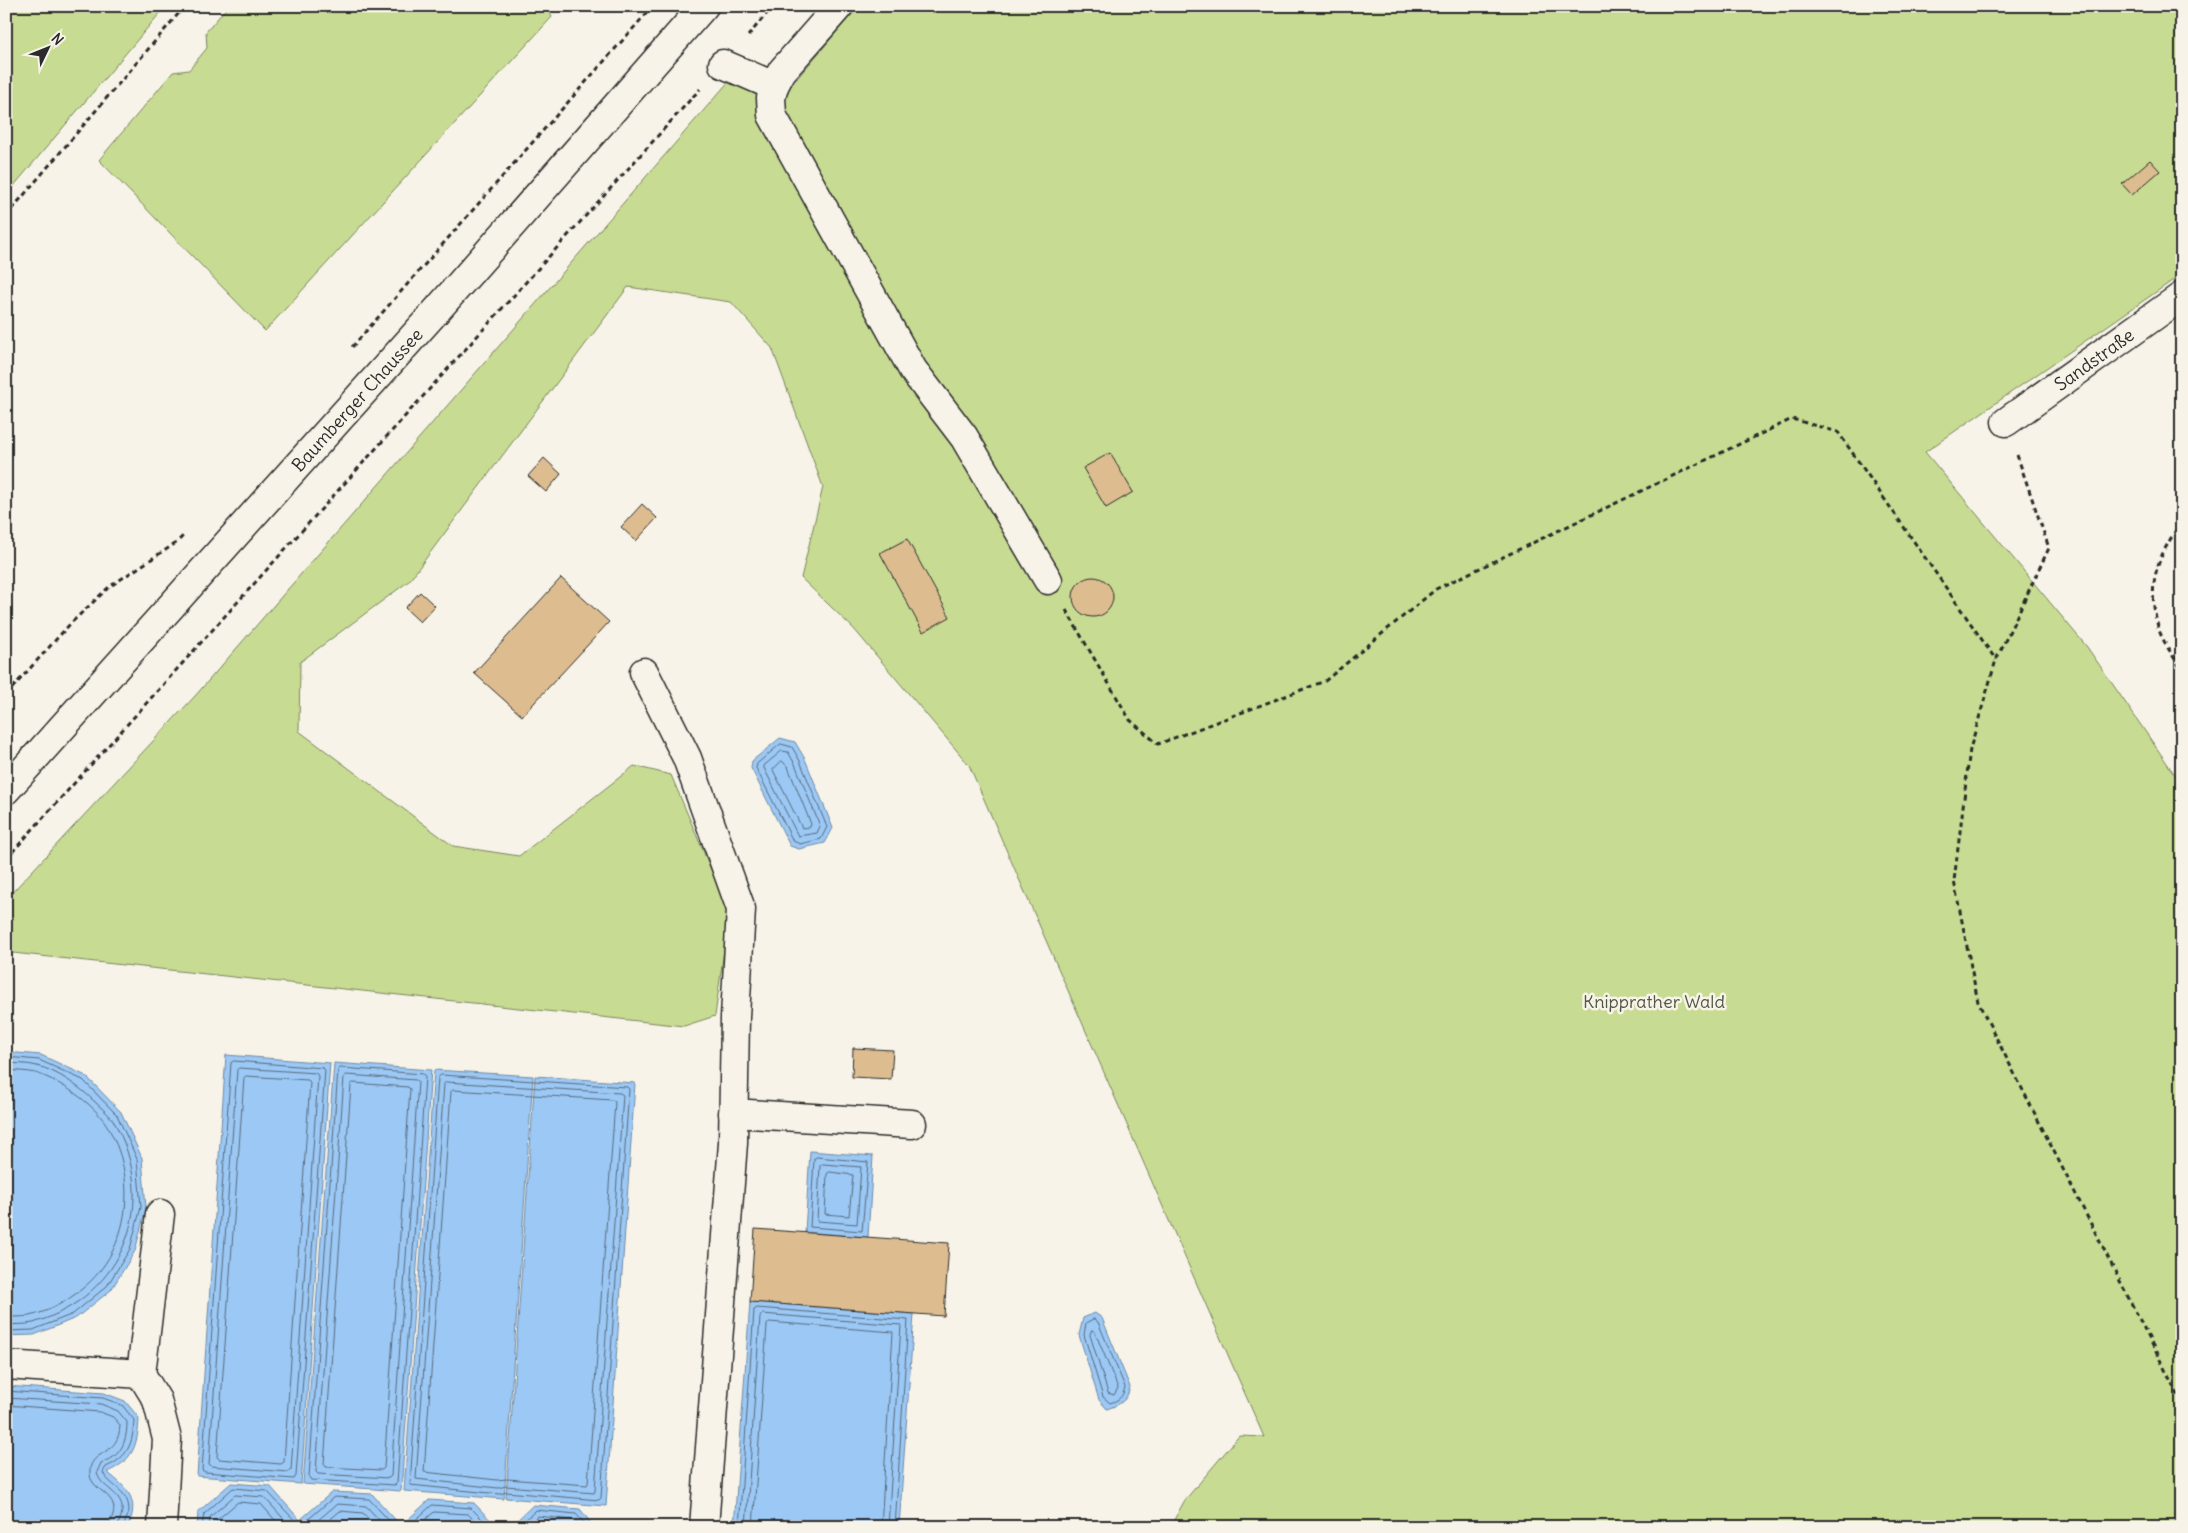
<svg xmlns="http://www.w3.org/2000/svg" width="2188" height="1533" viewBox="0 0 2188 1533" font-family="Delius,sans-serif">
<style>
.green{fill:#c7dc92;stroke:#79845e}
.water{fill:#9bc8f5;stroke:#6e89a4}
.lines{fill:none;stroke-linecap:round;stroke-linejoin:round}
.shore{stroke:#586a7c;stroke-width:1}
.building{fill:#ddbd90;stroke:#2b2b2b}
.minor-casing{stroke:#2b2b2b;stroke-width:31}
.path{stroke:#2b2b2b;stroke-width:3;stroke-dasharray:5 4;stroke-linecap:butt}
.minor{stroke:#f7f3e8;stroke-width:28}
.labels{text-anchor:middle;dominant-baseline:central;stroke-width:5;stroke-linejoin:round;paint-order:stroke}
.street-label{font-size:18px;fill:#2b2b2b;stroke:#f7f3e8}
.park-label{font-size:18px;fill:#525745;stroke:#f7f3e8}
</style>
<rect width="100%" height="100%" fill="#f7f3e8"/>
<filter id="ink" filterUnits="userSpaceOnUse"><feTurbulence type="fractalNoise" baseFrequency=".02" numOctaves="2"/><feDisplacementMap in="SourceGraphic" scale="10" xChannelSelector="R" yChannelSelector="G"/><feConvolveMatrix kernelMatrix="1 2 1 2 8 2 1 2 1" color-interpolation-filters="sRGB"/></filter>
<g filter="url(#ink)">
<path class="green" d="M6 6H166L6 195Z
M228 6H547L552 17 265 331 99 160 173 72 189 70 207 48 206 32Z
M859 6H2182V274L1925 452 2087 647 2182 785V1527H1170L1185 1500 1239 1436 1264 1437 969 765 854 629 801 578 823 487 772 348 731 302 628 287 409 581 300 662 299 731 453 846 519 856 634 766 671 775 729 912 715 1016 684 1026 13 953 6 960V899L196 695 737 72 794 82Z"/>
<path class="water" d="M780 738 795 742 805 759 833 828 825 843 799 849 790 846 751 768 752 761Z
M6 1052 41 1055 86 1076 121 1112 142 1158 146 1208 135 1251 111 1290 76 1318 34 1335 6 1336Z
M226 1055 330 1063 301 1484 197 1476Z
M334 1063 431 1070 401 1491 303 1484Z
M434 1070 533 1076 504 1499 404 1491Z
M535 1076 635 1083 606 1506 506 1498Z
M810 1151 873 1156 868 1237 805 1232Z
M750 1302 914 1314 899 1527H734Z
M1095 1313 1102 1318 1130 1387C1127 1401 1121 1404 1107 1409L1099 1400 1079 1335 1083 1318Z
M6 1386 104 1393 125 1401 139 1418C138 1445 133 1461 107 1472 128 1489 140 1499 128 1527H6Z
M231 1483 270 1486 300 1520 332 1492 372 1494 401 1526 429 1500 474 1503 497 1527H197L198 1512Z
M533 1505 580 1509 594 1527H510Z"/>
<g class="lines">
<path class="shore" d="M781 744 792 747 800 761 827 827 821 839 800 844 793 841 756 768 757 764Z
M782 751 788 752 795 764 820 826 817 833 798 836 764 768V766Z
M782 761 788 767 811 824 810 827 802 828 773 770Z
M6 1057 39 1060 83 1080 117 1115 137 1159 141 1207 130 1249 107 1286 73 1314 33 1330 6 1331
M234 1061 323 1068 325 1070 296 1476 294 1479 205 1472 202 1470 231 1063Z
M6 1063C16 1064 27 1063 37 1066 56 1070 80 1087 94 1101 100 1107 108 1113 113 1120 161 1202 124 1296 33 1323 25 1325 15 1324 6 1325
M239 1068 316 1073 318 1076 291 1470 288 1472 211 1466 209 1464 237 1070Z
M341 1068 423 1074 425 1077 397 1483 395 1485 311 1480 309 1477 338 1070Z
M6 1070C16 1071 27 1071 36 1073 60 1081 93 1103 106 1124 139 1177 131 1249 82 1289 67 1301 49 1312 29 1316 22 1317 14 1317 6 1317
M347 1075 416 1080 418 1082 391 1476 389 1478 318 1474 316 1472 344 1077Z
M441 1075 627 1087 629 1089 601 1498 599 1500 506 1492 500 1494 410 1485 438 1078Z
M246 1076 308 1080 310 1082 284 1462 281 1464 219 1459 217 1457 244 1078Z
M446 1082 620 1093 623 1095 595 1491 594 1493 506 1486 498 1488 416 1479 444 1084Z
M353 1083 408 1087 410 1089 384 1468 382 1470 326 1467 324 1464 351 1085Z
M453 1090 612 1100 615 1102 588 1483 587 1485 507 1479 497 1480 424 1472 451 1092Z
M817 1157 868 1162 862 1231 810 1227 814 1159Z
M823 1164 861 1167 857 1224 817 1221 820 1166Z
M830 1172 853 1175 849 1216 825 1214 827 1174Z
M1094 1319 1098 1322 1125 1387C1123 1397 1119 1400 1110 1403L1103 1397 1084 1335 1086 1323Z
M1092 1330 1095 1332 1118 1388 1114 1395 1108 1393 1090 1335Z
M6 1391 103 1398 122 1405 134 1420C133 1444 128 1457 106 1467L103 1472C108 1486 129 1489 129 1511 128 1517 124 1522 124 1527
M6 1398 101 1404 118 1411 127 1422C127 1436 124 1450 112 1458 108 1460 104 1461 101 1463L97 1472C99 1488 124 1492 122 1511 122 1517 118 1521 118 1527
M6 1405 100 1412 113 1417 120 1425C119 1457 92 1449 90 1470 88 1488 108 1490 113 1504 116 1512 110 1519 110 1527
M202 1527 204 1514 233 1488 267 1491 299 1525 304 1523 334 1497 369 1499 395 1527
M209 1527 210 1517 235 1495 264 1497 291 1527
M216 1527 217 1520 238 1502 261 1504 281 1527
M310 1527 337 1504 366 1506 386 1527
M321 1527 340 1511 363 1513 376 1527
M408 1527 432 1505 471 1508 490 1527
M417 1527 434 1512 468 1514 481 1527
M518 1527 536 1510 576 1514 588 1527
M526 1527 538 1516 573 1520 580 1527
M739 1527 754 1310 757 1308 908 1320 895 1527
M746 1527 760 1317 762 1314 901 1325 888 1527
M753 1527 767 1325 769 1322 893 1332 881 1527"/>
</g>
<path class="building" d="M2150 160 2160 171 2132 195 2122 184Z
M1110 453 1133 492 1106 508 1083 468Z
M544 458 561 474 546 492 528 476Z
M642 504 657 518 636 541 621 527Z
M907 539 950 617 923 632 880 553Z
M1073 597a20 20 0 1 1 40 0a20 20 0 1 1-40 0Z
M561 578 609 622 522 716 474 673Z
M420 592 435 606 420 622 405 608Z
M853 1048 893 1050 891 1079 852 1077Z
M755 1229 949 1243 944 1316 750 1302Z"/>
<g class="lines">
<g class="minor-casing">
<g id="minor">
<path d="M839 6 782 71 774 86 771 98 772 115 913 370 964 437 1048 580"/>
<path d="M723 64 774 86"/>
<path id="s1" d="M2006 422 2182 296"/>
<path d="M644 672 687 758 741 909 735 1017 733 1143 704 1527"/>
<path id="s2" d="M6 790 438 309 704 6"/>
<path d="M733 1113 912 1124"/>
<path d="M6 1365 141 1374 157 1400 167 1439 162 1527"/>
<path d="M141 1374 160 1214"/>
</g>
</g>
<path class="path" d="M748 36 773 6
M6 216 185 6
M352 347 653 6
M2017 455 2049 548 1996 660 1970 749 1954 881 1978 1002 2182 1403
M2182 522C2156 557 2146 587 2159 630 2164 644 2175 658 2182 671
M1066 610 1130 720 1158 744 1325 681 1436 589 1792 419 1838 432 1996 660
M6 695 70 624 109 587 176 543 185 534
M6 859 700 89"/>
<use href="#minor" class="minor"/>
</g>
</g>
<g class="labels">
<g class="street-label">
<text stroke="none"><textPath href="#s1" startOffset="108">Sandstraße</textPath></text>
<text stroke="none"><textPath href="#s2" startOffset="525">Baumberger Chaussee</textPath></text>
</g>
<g class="park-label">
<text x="1654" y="1001">Knipprather Wald</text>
</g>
</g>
<rect width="2188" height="1533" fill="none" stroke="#f7f3e8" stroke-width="25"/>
<rect x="12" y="12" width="2163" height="1508" fill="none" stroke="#2b2b2b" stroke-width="2" filter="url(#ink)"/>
<g transform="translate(48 48) rotate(47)" stroke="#f7f3e8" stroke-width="4" paint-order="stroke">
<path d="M0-4L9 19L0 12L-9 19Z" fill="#2b2b2b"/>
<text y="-8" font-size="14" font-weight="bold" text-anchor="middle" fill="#2b2b2b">N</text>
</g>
</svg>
